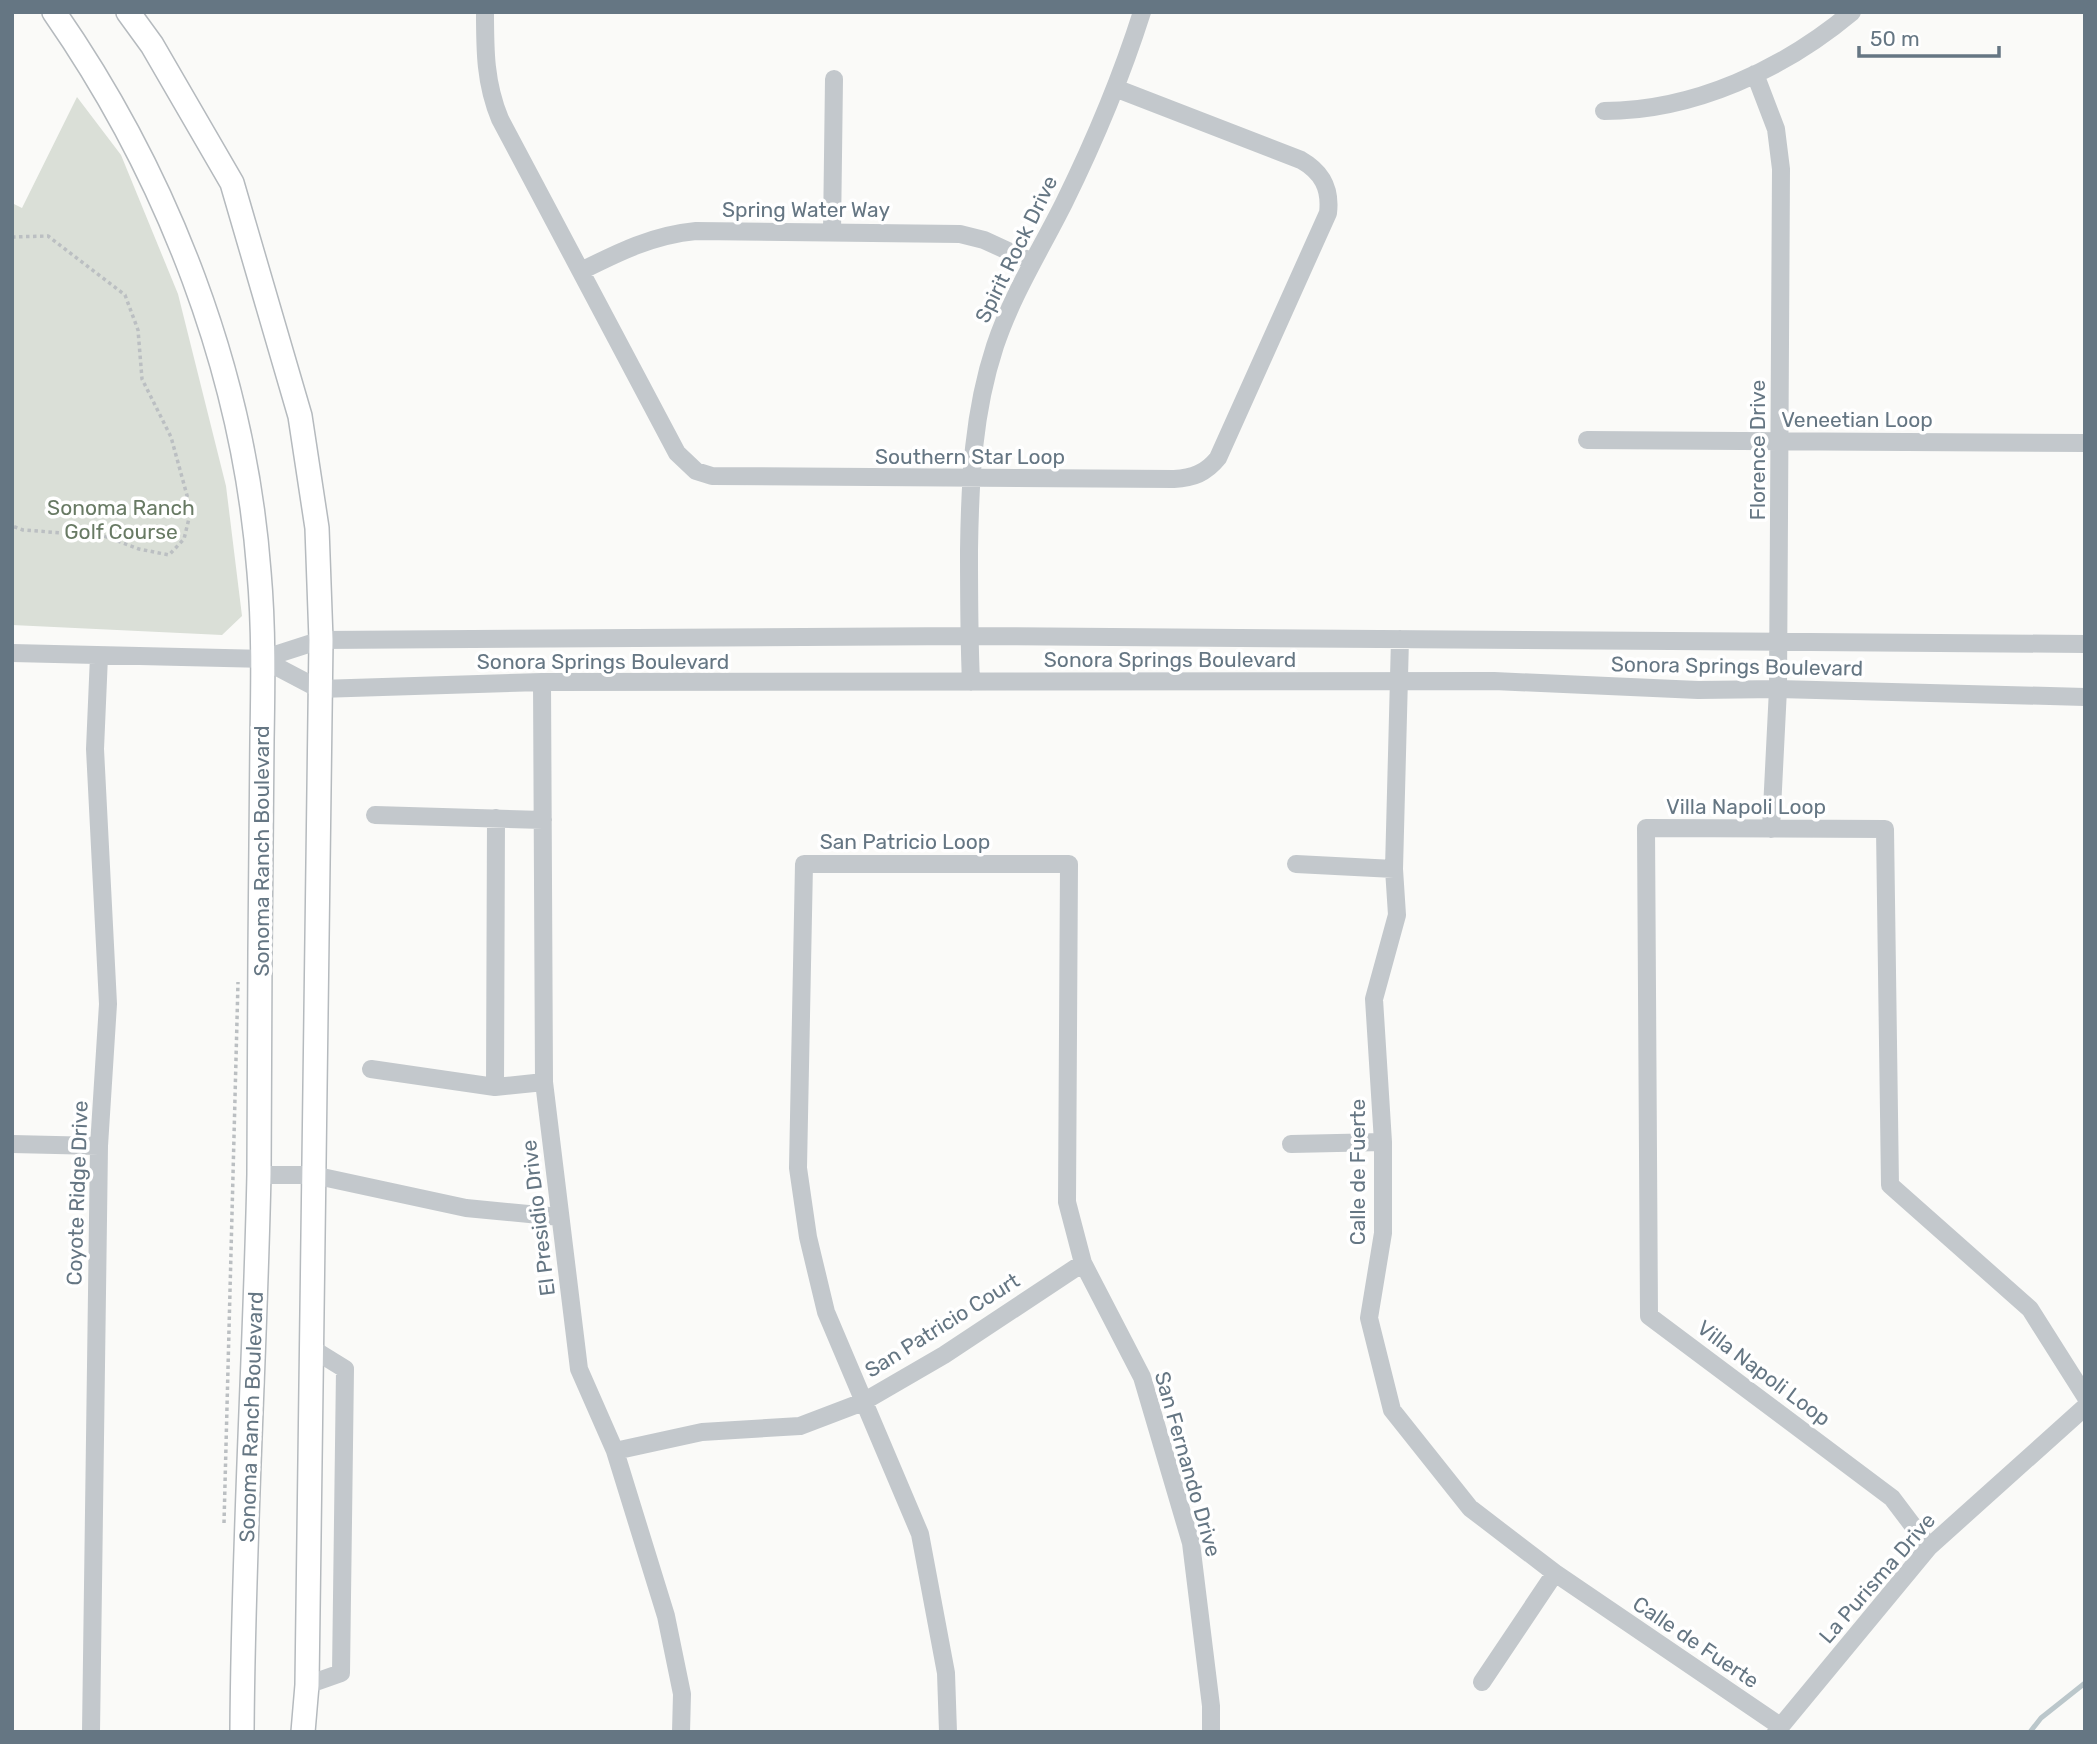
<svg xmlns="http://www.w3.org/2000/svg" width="2097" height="1744" viewBox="0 0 2097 1744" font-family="Rubik,sans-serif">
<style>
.green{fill:#dadfd7}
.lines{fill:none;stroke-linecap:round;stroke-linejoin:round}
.stream{stroke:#bbc7cb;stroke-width:5}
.major-casing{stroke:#b5babe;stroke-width:26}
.path{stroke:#bbbfc2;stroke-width:3.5;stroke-dasharray:3.5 3.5;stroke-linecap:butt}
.minor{stroke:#c3c8cc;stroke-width:18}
.major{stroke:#fff;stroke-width:23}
.labels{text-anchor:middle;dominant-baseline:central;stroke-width:7;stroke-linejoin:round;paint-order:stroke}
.street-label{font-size:21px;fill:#657683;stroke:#fff}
.park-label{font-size:21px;fill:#687a64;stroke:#fff}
</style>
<rect width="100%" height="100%" fill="#fafaf8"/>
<path class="green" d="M77 97 121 155 178 294 226 486 242 616 222 635 12 625V203L22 208Z"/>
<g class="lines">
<path class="stream" d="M2030 1732 2041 1718 2085 1683"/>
<g class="major-casing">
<path id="major" d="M54 12C168 176 244 372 259 572 264 628 263 684 262 740 262 811 261 882 260 952 260 1026 260 1100 259 1174 255 1360 243 1546 242 1732
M128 12 152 45 232 183 300 416 317 528 321 640 307 1685 303 1732"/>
</g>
<path class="path" d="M12 237 48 236 125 295 138 330 142 379 171 437 191 510 184 539 169 555 139 549 104 536 23 530 12 526
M224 1523 238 982"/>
<path class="minor" d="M485 12C485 50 485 83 500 119L677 453 696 471 712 476 1174 479C1193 478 1206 473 1218 458L1328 213C1331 188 1322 172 1301 160L1115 88
M1755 74 1776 129 1781 169 1778 689 1771 829
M1604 111C1694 111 1784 69 1852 12
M832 232 834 79
M581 271C619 252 653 235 696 231L960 234 984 240 1032 262
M1587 440 2085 443
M1400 639 1394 869 1397 915 1374 999 1383 1142V1233L1369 1318 1392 1410 1470 1508 1555 1573 1780 1726
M12 653 262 659 321 640 969 636 2085 644
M262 659 319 689 542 682 1494 681 1698 690 1778 689 2085 697
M542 682 544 1082 579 1369 615 1451 666 1616 682 1694 681 1732
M971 682C969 638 969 594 969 550 970 480 973 413 995 346 1012 295 1040 251 1064 203 1094 142 1121 78 1142 12
M375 815 543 820
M496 818 495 1087 544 1082
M1296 864 1394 869
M371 1069 495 1087
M12 1144 99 1146
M1291 1144 1383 1142
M259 1175H313L466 1208 560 1217
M615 1451 702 1432 800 1426 863 1402 944 1355 1083 1263
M1929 1547 1892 1498 1649 1316 1646 828 1885 829 1890 1185 2030 1309 2085 1396
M1482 1682 1555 1573
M307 1685 341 1673 345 1369 311 1348
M91 1732 99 1146 108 1004 95 749 99 656
M948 1732 946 1673 920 1534 826 1312 808 1237 798 1168 804 864H1069L1067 1202 1083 1263 1142 1377 1191 1543 1211 1706V1732
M1776 1732 1929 1547 2085 1407"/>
<use href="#major" class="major"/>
</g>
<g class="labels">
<g class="street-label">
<text x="806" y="209">Spring Water Way</text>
<text transform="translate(1016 249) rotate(-64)">Spirit Rock Drive</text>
<text x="1857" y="419">Veneetian Loop</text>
<text transform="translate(1757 450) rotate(-90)">Florence Drive</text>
<text x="970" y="456">Southern Star Loop</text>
<text x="1170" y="659">Sonora Springs Boulevard</text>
<text x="603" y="661">Sonora Springs Boulevard</text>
<text transform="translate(1737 666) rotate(1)">Sonora Springs Boulevard</text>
<text x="1746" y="806">Villa Napoli Loop</text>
<text x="905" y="841">San Patricio Loop</text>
<text transform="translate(261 851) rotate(-90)">Sonoma Ranch Boulevard</text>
<text transform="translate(1357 1172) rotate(-90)">Calle de Fuerte</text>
<text transform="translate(77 1193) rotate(-88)">Coyote Ridge Drive</text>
<text transform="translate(538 1218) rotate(-97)">El Presidio Drive</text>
<text transform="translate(942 1325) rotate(-32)">San Patricio Court</text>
<text transform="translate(1764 1373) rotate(37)">Villa Napoli Loop</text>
<text transform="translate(251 1417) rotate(-88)">Sonoma Ranch Boulevard</text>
<text transform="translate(1188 1464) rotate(74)">San Fernando Drive</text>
<text transform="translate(1877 1578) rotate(-49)">La Purisma Drive</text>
<text transform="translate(1696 1642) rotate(34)">Calle de Fuerte</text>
</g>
<g class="park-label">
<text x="121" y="507">Sonoma Ranch<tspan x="121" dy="24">Golf Course</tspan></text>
</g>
</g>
<rect width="2097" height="1744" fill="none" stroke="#657683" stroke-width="28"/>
<path d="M1859 46v10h140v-10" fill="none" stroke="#657683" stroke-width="3.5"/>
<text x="1870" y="46" font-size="21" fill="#657683" stroke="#ffffff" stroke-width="5" paint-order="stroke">50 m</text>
</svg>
